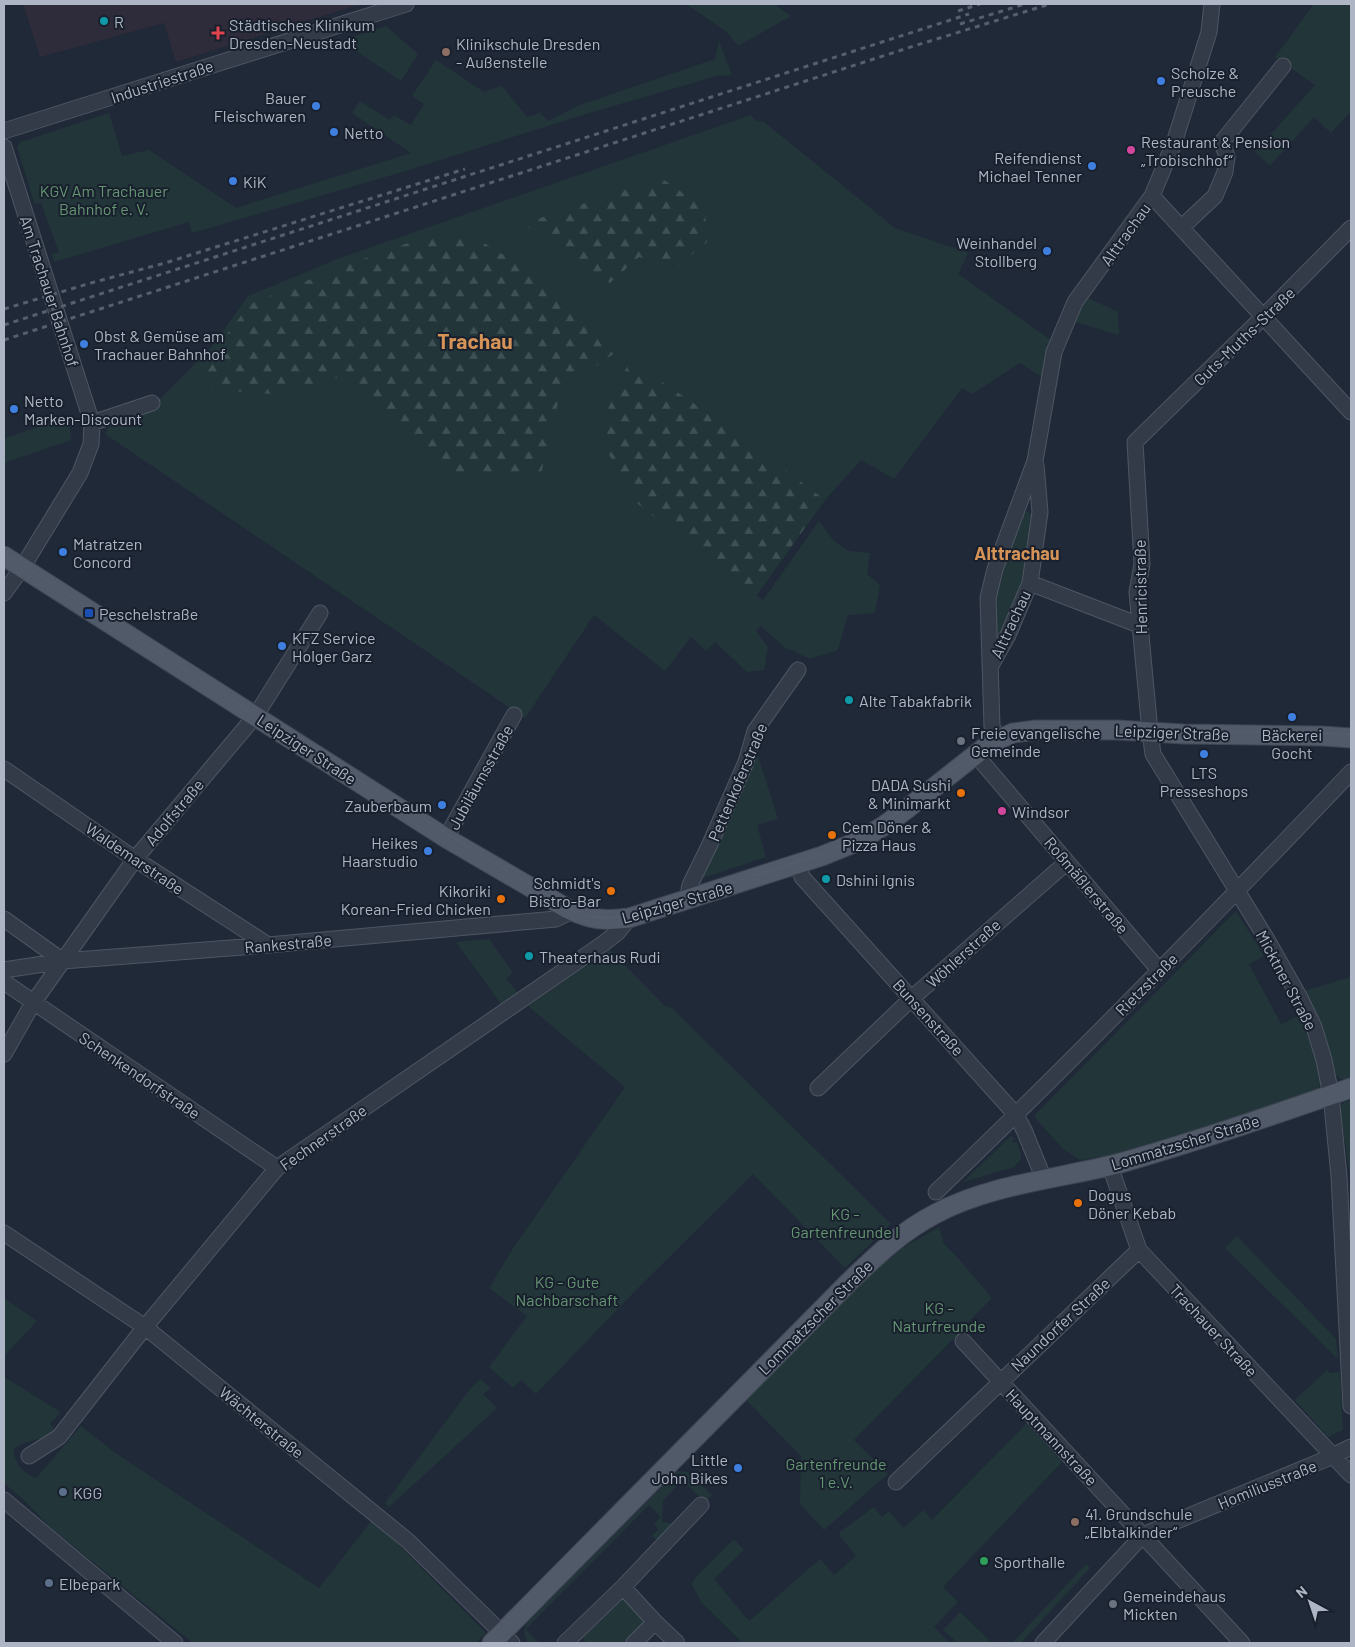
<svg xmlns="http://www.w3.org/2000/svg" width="1355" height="1647" viewBox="0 0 1355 1647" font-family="Barlow,sans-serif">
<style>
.medical{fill:#2e2b3a}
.green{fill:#223639}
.forest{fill:url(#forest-firs)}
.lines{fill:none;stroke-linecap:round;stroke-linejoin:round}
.minor-casing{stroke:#4e5663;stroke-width:17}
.major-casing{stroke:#3d4452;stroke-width:21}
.minor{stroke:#333b49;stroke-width:15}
.major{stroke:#515a69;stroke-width:19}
.tram{stroke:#555f70;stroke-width:1}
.rail{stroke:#555f70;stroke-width:3;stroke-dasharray:5 5;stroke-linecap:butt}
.culture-dot{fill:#0f9aa8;stroke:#19202d;stroke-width:2}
.health-dot{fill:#e0444e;stroke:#19202d;stroke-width:2}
.education-dot{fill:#8d6e63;stroke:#19202d;stroke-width:2}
.shop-dot{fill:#3f7fe0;stroke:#19202d;stroke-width:2}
.hotel-dot{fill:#d1479c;stroke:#19202d;stroke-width:2}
.transit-dot{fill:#1a4fb4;stroke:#19202d;stroke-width:2}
.worship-dot{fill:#6b7280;stroke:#19202d;stroke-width:2}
.food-dot{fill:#e8710a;stroke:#19202d;stroke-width:2}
.service-dot{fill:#5c6f8a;stroke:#19202d;stroke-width:2}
.leisure-dot{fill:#2e9e5b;stroke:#19202d;stroke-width:2}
.labels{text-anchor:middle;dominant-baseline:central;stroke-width:4;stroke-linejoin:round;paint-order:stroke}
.poi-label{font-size:16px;fill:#aeb6c5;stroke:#19202d;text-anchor:start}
.street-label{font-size:16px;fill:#aeb6c5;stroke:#19202d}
.park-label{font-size:16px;fill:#659672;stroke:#19202d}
.neighbourhood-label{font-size:18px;font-weight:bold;fill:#d69358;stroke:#19202d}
.district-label{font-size:21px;font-weight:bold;fill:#d69358;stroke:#19202d}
</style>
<defs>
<pattern id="forest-firs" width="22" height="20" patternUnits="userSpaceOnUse" patternTransform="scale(1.25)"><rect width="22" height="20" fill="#223639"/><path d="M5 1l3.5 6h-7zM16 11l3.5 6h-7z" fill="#405154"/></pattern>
</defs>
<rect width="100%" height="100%" fill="#202938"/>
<path class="medical" d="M23 4H361L176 62 164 23 40 57Z"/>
<path class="green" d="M686 4H759L762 5 774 4 791 16 738 46 727 32Z
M1314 4H1351V111L1331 133 1314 117 1270 166 1255 152 1315 85 1275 57Z
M386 26 418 54 401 81 341 41Z
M719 41 732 75 717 76 586 114 399 173 192 233 189 222 54 262 52 254 59 252 41 203 35 204 34 202 17 147 21 142 109 113 122 156 149 150 236 208 411 153 352 113 360 101 390 120 394 115 411 125 424 104 412 96 436 60 484 92 502 86 527 117 540 113 548 121 580 105 715 59Z
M751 115 756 121 764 122 895 228 968 253 958 274 1052 341 1048 350 1042 377 1020 363 972 394 962 388 894 479 861 460 825 500 757 595 763 600 819 521 834 541 849 551 870 553 867 574 880 585 875 613 848 615 838 650 810 659 784 647 761 626 756 631 768 647 764 670 747 672 715 642 706 651 691 637 665 671 594 615 525 718 105 434 108 428 153 411 155 404 211 348 248 296 340 258Z
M1088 298 1118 312 1119 335 1072 321 1083 301Z
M69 416 71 440 4 463V439Z
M1027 511 1032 515 1024 580 997 646 992 600 1021 515Z
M755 756H758L778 819 757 825 766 857 700 879Z
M1236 911 1264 956 1249 964 1281 1024 1300 1015 1323 1079C1320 1086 1317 1090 1310 1094L1129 1152 1080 1160 1063 1149 1037 1120 1035 1115Z
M489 939 513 973 506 978 518 993 501 1004 456 942Z
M610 950 665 1006 672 1008 891 1224 845 1268 753 1174 636 1290 536 1394 521 1380 513 1388 489 1367 527 1316 489 1288 512 1250 625 1087 528 1006Z
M1351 977V1078C1344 1080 1341 1080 1335 1075L1320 1022 1304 991Z
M1351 1100V1169L1349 1170 1340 1108 1344 1102Z
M1011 1136 1015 1139 1012 1141 1013 1143 1017 1142 1021 1154V1159L1014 1167 963 1182Z
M939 1227 944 1244 958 1258 992 1298 964 1326 967 1338 959 1345 953 1339 854 1440 888 1474 824 1530 800 1504 801 1456 746 1400 869 1273 901 1249Z
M1237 1236 1336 1339 1338 1359 1225 1248Z
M4 1298 37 1321 4 1356Z
M1327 1370 1330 1373 1340 1372 1343 1430 1328 1437 1295 1400Z
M4 1377 61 1412 50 1424 56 1431C44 1442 26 1438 14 1449 14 1464 23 1473 36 1478L81 1426 114 1452 319 1588 373 1519 486 1633 476 1643H193L50 1527 24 1500 4 1483Z
M480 1379 491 1388 483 1394 497 1408 389 1507 385 1503 470 1389Z
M1027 1423 1062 1462 943 1587 958 1602 934 1627 950 1643H743L701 1602 692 1584 695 1578 734 1539 744 1550 714 1579 749 1621 820 1559 834 1575 856 1556 840 1536V1532L874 1507 882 1517 889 1511 904 1528 923 1510 932 1520Z
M677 1471 688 1472 712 1495 705 1502 682 1480 663 1501 662 1522 670 1523 668 1533 658 1541 652 1536 658 1529 654 1524 661 1517 649 1505 526 1629 539 1643H527L524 1631 527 1623Z
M1086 1564 1090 1568 1021 1643H1012Z
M624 1597 647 1619 630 1643H587L582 1638Z
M960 1612 989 1640 987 1643H958L943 1630Z"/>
<path class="forest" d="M661 178 705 208 707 242 677 267 639 257 610 283 525 225 528 222Z
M431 235 473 236 518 264 604 330 615 353 561 390 541 474 453 477 341 377 273 394 203 389 202 367 250 304 343 266Z
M628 364 649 373 733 430 825 500 756 595 638 504 597 434Z"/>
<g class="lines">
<g class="minor-casing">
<path id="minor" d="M4 131 406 4
M4 147 92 423 91 444 80 473 22 568 4 593
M1152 196 1351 412
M1182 227 1215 196 1225 172 1227 157 1222 142 1283 66
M1351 228 1264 316 1135 442 1142 564 1137 592 1150 732 1153 754 1266 938 1300 998 1314 1027 1324 1060 1331 1095 1339 1176 1351 1406
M92 423 152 403
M1030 583 1139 625
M990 667 1008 635 1030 583 1040 512 1036 465
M998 739 992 726 988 598 995 569 1035 461 1054 352 1075 302 1152 196 1174 143 1209 32 1212 4
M976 755 1159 970
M4 769 135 859 268 945
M446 838 514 715
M798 864 802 877 1016 1115 1024 1130 1044 1179
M687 900 690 885 710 844 746 762 755 731 798 670
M4 919 63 961
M4 970 63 961 268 945 556 919 566 914 568 909
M4 982 277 1168
M4 1054 33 1003 135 859 256 715 320 613
M818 1088 912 998 1067 862
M1110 1166 1139 1250 1351 1475
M936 1192C1078 1056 1215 915 1351 772
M4 1233 145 1327 408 1541 512 1643
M963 1341 1242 1643
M29 1456 59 1437 145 1327 277 1168 604 943 618 932 629 918
M896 1482 1139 1250
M4 1500 175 1643
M623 1587 655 1622 634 1643
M655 1622 677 1643
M565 1643 623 1587 701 1505
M1043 1643 1143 1535 1326 1459 1351 1447"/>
</g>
<g class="major-casing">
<path id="major" d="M4 556 446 838 568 909C591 920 604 921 629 918L822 856 859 841 885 825 908 808 989 744 1013 733 1036 730H1118L1183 734 1322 736 1351 738
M492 1643 849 1282C876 1256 902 1231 935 1214 993 1183 1062 1179 1124 1162 1201 1140 1276 1114 1351 1088"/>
</g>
<use href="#minor" class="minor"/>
<use href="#major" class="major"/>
<path class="tram" d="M4 553 256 715 457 840 569 908 590 916 604 918 620 917 638 913 821 854 858 838 884 823 906 806 996 735 1018 727 1035 726 1117 727 1183 731 1322 733 1351 735
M970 764 994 746 1016 735"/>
<path class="rail" d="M958 11 980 4
M960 24 1025 4
M4 309 91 283 165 263 465 169
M4 325 969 14
M4 340 914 46 1050 4"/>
</g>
<g class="culture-dot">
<circle cx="104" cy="21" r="5"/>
<circle cx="849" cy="700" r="5"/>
<circle cx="826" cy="879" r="5"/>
<circle cx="529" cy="956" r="5"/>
</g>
<path class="health-dot" d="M215.5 25.5h5v5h5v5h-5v5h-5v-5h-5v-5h5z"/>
<g class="education-dot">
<circle cx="446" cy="52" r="5"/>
<circle cx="1075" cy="1522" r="5"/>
</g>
<g class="shop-dot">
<circle cx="1161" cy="81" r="5"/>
<circle cx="316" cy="106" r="5"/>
<circle cx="334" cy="132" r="5"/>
<circle cx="1092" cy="166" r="5"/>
<circle cx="233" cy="181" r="5"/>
<circle cx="1047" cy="251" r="5"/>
<circle cx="84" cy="344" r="5"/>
<circle cx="14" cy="409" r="5"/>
<circle cx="63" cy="552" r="5"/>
<circle cx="282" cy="646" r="5"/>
<circle cx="1292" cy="717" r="5"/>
<circle cx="1204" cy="754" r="5"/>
<circle cx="442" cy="805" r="5"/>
<circle cx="428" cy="851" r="5"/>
<circle cx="738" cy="1468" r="5"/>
</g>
<g class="hotel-dot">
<circle cx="1131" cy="150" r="5"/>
<circle cx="1002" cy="811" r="5"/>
</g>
<rect class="transit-dot" x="84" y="608" width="10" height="10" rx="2.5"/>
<g class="worship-dot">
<circle cx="961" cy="741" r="5"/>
<circle cx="1113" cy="1604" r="5"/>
</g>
<g class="food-dot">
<circle cx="961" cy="793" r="5"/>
<circle cx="832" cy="835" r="5"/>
<circle cx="611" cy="891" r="5"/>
<circle cx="501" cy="899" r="5"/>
<circle cx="1078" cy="1203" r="5"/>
</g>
<g class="service-dot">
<circle cx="63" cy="1492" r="5"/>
<circle cx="49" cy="1583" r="5"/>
</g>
<circle class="leisure-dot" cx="984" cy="1561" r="5"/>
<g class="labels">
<g class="poi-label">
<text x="114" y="21">R</text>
<text x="229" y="24">Städtisches Klinikum<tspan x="229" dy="18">Dresden-Neustadt</tspan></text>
<text x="456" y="43">Klinikschule Dresden<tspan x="456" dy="18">- Außenstelle</tspan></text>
<text x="1171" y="72">Scholze &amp;<tspan x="1171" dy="18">Preusche</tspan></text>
<text x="306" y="97" text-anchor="end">Bauer<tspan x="306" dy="18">Fleischwaren</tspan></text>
<text x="344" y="132">Netto</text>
<text x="1141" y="141">Restaurant &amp; Pension<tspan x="1141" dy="18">„Trobischhof“</tspan></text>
<text x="1082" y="157" text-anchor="end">Reifendienst<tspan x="1082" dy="18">Michael Tenner</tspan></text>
<text x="243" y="181">KiK</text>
<text x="1037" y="242" text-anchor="end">Weinhandel<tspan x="1037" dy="18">Stollberg</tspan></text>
<text x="94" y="335">Obst &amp; Gemüse am<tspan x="94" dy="18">Trachauer Bahnhof</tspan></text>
<text x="24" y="400">Netto<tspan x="24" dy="18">Marken-Discount</tspan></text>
<text x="73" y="543">Matratzen<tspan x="73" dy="18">Concord</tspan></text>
<text x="99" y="613">Peschelstraße</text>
<text x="292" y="637">KFZ Service<tspan x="292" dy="18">Holger Garz</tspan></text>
<text x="859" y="700">Alte Tabakfabrik</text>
<text x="971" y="732">Freie evangelische<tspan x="971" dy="18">Gemeinde</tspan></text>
<text x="1292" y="734" text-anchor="middle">Bäckerei<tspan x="1292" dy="18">Gocht</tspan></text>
<text x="1204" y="772" text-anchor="middle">LTS<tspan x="1204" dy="18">Presseshops</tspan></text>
<text x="951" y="784" text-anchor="end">DADA Sushi<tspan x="951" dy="18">&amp; Minimarkt</tspan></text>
<text x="432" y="805" text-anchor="end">Zauberbaum</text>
<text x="1012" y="811">Windsor</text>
<text x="842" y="826">Cem Döner &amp;<tspan x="842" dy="18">Pizza Haus</tspan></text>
<text x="418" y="842" text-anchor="end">Heikes<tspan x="418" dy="18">Haarstudio</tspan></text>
<text x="836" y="879">Dshini Ignis</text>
<text x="601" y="882" text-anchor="end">Schmidt's<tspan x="601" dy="18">Bistro-Bar</tspan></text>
<text x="491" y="890" text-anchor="end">Kikoriki<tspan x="491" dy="18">Korean-Fried Chicken</tspan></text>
<text x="539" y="956">Theaterhaus Rudi</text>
<text x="1088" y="1194">Dogus<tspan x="1088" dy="18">Döner Kebab</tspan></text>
<text x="728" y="1459" text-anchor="end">Little<tspan x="728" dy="18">John Bikes</tspan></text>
<text x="73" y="1492">KGG</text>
<text x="1085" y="1513">41. Grundschule<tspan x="1085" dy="18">„Elbtalkinder“</tspan></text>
<text x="994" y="1561">Sporthalle</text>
<text x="59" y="1583">Elbepark</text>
<text x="1123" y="1595">Gemeindehaus<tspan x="1123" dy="18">Mickten</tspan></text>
</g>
<g class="street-label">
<text transform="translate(162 81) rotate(-18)">Industriestraße</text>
<text transform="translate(1125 234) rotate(-54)">Alttrachau</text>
<text transform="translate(50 291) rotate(72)">Am Trachauer Bahnhof</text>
<text transform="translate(1244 336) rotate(-44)">Guts-Muths-Straße</text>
<text transform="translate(1140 587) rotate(-91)">Henricistraße</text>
<text transform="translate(1010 624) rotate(-65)">Alttrachau</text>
<text transform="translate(1172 732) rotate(2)">Leipziger Straße</text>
<text transform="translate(307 749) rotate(33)">Leipziger Straße</text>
<text transform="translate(480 777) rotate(-61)">Jubiläumsstraße</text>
<text transform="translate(737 782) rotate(-67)">Pettenkoferstraße</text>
<text transform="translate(174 812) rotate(-50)">Adolfstraße</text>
<text transform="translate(135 858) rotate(34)">Waldemarstraße</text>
<text transform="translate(1087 885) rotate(50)">Roßmäßlerstraße</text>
<text transform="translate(677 902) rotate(-16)">Leipziger Straße</text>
<text transform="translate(288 943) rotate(-5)">Rankestraße</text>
<text transform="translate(963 953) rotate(-42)">Wöhlerstraße</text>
<text transform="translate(1287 980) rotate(62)">Micktner Straße</text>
<text transform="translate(1146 984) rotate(-45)">Rietzstraße</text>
<text transform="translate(929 1017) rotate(48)">Bunsenstraße</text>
<text transform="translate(140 1075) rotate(34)">Schenkendorfstraße</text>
<text transform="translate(323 1137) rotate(-35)">Fechnerstraße</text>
<text transform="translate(1185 1142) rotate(-17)">Lommatzscher Straße</text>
<text transform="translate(815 1317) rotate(-45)">Lommatzscher Straße</text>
<text transform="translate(1060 1324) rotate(-43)">Naundorfer Straße</text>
<text transform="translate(1214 1330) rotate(47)">Trachauer Straße</text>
<text transform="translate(262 1422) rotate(39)">Wächterstraße</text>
<text transform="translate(1052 1437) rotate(47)">Hauptmannstraße</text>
<text transform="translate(1267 1484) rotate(-22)">Homiliusstraße</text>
</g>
<g class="park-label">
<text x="104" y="190">KGV Am Trachauer<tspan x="104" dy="18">Bahnhof e. V.</tspan></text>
<text x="845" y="1213">KG -<tspan x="845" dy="18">Gartenfreunde I</tspan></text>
<text x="567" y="1281">KG - Gute<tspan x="567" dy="18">Nachbarschaft</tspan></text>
<text x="939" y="1307">KG -<tspan x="939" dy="18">Naturfreunde</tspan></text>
<text x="836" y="1463">Gartenfreunde<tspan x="836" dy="18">1 e.V.</tspan></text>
</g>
<g class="neighbourhood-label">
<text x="1017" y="553">Alttrachau</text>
</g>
<g class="district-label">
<text x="475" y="340">Trachau</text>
</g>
</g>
<rect width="1355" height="1647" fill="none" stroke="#aeb6c5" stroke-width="10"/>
<g transform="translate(1310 1602) rotate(320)" stroke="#19202d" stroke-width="4" paint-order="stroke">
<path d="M0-4L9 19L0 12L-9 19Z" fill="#aeb6c5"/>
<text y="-8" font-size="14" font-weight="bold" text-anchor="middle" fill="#aeb6c5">N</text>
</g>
</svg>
